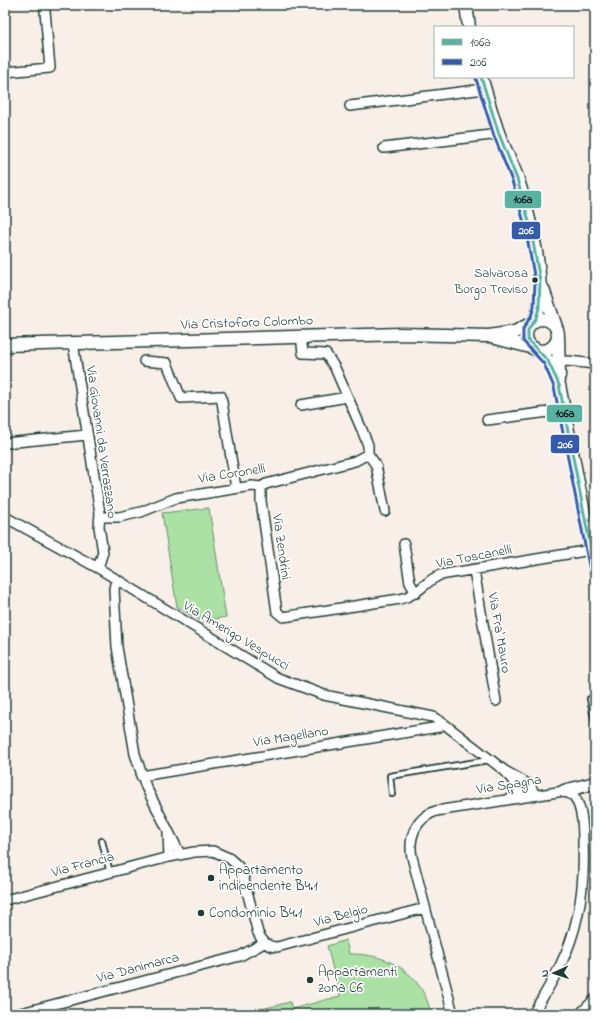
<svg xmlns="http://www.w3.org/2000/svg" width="600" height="1019" viewBox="0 0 600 1019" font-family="'Indie Flower',sans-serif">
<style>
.green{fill:#abe1a4;stroke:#658f6c}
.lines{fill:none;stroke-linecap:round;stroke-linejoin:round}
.service-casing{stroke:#1f3d34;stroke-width:8}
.minor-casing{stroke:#1f3d34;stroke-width:12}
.tertiary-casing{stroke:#1f3d34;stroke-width:15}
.service{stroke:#fff;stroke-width:4.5}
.minor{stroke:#fff;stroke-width:9}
.tertiary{stroke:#fff;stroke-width:12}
.bus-1-casing{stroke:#fff;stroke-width:6}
.bus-2-casing{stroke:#fff;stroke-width:6}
.bus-1{stroke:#59b1a0;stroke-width:3}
.bus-2{stroke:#365ba9;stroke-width:3}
.bus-dot{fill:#1f3d34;stroke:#fff;stroke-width:1.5}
.labels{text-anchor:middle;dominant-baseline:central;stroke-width:3.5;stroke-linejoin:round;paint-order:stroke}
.bus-label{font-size:13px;fill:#1f3d34;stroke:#fff;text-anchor:end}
.street-label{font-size:14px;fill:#1f3d34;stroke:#fff}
.poi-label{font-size:14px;fill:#1f3d34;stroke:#fff;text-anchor:start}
.line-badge{stroke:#fff;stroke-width:1.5}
.badge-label{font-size:11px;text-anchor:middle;font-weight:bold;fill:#fff}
.pale-badge-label{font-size:11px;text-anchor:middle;font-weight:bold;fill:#111}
</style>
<rect width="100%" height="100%" fill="#f8efe8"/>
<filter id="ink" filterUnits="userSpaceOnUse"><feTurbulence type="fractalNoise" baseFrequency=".025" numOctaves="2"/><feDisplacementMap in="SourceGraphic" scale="8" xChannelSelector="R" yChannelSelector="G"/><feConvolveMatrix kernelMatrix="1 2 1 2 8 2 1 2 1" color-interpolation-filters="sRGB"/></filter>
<g filter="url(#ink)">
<path class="green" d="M209 508 226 617 208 620 206 615 201 616 203 622 177 607 162 513Z
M346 940 349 954C389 953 423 974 431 1014H242L290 1002 292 1009 340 996 327 946Z"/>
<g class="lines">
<g class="service-casing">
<path id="service" d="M590 699 595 722
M392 794 390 776 489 760
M102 841 110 873"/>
</g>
<g class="minor-casing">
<path id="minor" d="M5 72 50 68 45 11
M350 106 484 89
M384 148 499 134
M301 336 303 353 326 354 335 368 362 430 368 445V454L376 465 385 511
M73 343 100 513 99 527 103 552 98 568
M144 361 167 363 181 398 221 396 236 488
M553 363 568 361 595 364
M301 405 347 397
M487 420 564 410
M5 443 87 435
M261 487V501L277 612 283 617 400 599C419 595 425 581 440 575L591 550
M5 517 98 568 278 678 324 695 433 717 443 723 505 771
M100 517H119L141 512 176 498 252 486 261 487 266 484 355 461 368 454
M404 544 410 583 416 593
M474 570 496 701
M116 579 114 589 117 647 135 754 146 787 180 854
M141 776 439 727 443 723
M519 797 517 786 505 771 530 785 535 795
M168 833 169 857
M5 900 169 857 194 852 213 851 229 858 238 866 243 876 258 933C262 941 267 947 277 947L425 908
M17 1014 240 956 264 943
M453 1014 412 857C408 837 416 818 436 811L564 791 574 796C583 809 583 829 583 844 585 886 579 928 560 966 552 983 542 998 533 1014"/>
</g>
<g class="tertiary-casing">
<path id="tertiary" d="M466 5 469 27
M481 77C487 96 492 116 499 135 505 150 513 165 518 180 528 213 551 292 533 322
M543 289 556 327
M526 335a16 16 0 1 1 32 0a16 16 0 1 1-32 0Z
M558 337 559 376
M496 338 534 348
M5 345 401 334 489 336 515 332 532 323
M538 350 550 363 559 385 595 570
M564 791 595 783
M582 1014 595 1001"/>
</g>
<use href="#service" class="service"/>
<use href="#minor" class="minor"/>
<use href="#tertiary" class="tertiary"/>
<g class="bus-1-casing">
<path id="bus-1" d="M481 77 499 134 517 179 530 225 540 281 539 308 536 318 528 330V340L548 361 559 385 595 570"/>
</g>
<g class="bus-2-casing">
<path id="bus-2" d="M476 79 494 136 512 181 525 226 535 281 534 307 531 316 523 329V341L544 364 554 387 590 571"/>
</g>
<use href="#bus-1" class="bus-1"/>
<use href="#bus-2" class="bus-2"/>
</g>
</g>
<g class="bus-dot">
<circle cx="535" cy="280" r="3.5"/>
<circle cx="211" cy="878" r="4"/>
<circle cx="201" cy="913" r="4"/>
<circle cx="310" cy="980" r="4"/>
</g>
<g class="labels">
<g class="bus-label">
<text x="528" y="273">Salvarosa<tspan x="528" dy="16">Borgo Treviso</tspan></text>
</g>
<g class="street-label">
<text transform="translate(247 323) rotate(-2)">Via Cristoforo Colombo</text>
<text transform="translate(101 442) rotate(82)">Via Giovanni da Verrazzano</text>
<text transform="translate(232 474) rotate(-9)">Via Coronelli</text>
<text transform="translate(281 547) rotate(82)">Via Zendrini</text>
<text transform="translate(474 557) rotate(-11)">Via Toscanelli</text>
<text transform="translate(499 633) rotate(80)">Via Fra' Mauro</text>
<text transform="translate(236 636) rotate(31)">Via Amerigo Vespucci</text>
<text transform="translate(291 737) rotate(-9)">Via Magellano</text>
<text transform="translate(509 785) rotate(-9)">Via Spagna</text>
<text transform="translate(83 865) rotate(-15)">Via Francia</text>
<text transform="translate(341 916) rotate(-15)">Via Belgio</text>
<text transform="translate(138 968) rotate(-15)">Via Danimarca</text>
</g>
<g class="poi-label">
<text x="219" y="870">Appartamento<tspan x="219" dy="16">indipendente B4.1</tspan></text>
<text x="209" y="913">Condominio B4.1</text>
<text x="318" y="972">Appartamenti<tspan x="318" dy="16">zona C6</tspan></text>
</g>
</g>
<g class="line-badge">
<rect x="504" y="190" width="38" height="19" rx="4" fill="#59b1a0"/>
<rect x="511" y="221" width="30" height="19" rx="4" fill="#365ba9"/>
<rect x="546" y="404" width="37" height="19" rx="4" fill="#59b1a0"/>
<rect x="550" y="434" width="30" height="20" rx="4" fill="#365ba9"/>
</g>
<g class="badge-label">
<text x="526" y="234">206</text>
<text x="565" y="448">206</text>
</g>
<g class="pale-badge-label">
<text x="523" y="203">106a</text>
<text x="565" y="417">106a</text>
</g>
<rect width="600" height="1019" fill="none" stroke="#fff" stroke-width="20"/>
<rect x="10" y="10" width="580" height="999" fill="none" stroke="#1f3d34" stroke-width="1.5" filter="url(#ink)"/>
<rect x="434" y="26" width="140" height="52" fill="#ffffff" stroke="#a5b1ae"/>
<rect x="442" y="39" width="20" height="6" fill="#59b1a0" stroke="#a5b1ae"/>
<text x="470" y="46" font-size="12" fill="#1f3d34">106a</text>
<rect x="442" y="59" width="20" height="6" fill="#365ba9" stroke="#a5b1ae"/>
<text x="470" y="66" font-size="12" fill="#1f3d34">206</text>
<g transform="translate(554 973) rotate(267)" stroke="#ffffff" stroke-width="3" paint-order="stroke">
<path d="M0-3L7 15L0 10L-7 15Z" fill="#1f3d34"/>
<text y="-6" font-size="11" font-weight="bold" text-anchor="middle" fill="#1f3d34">N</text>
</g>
</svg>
